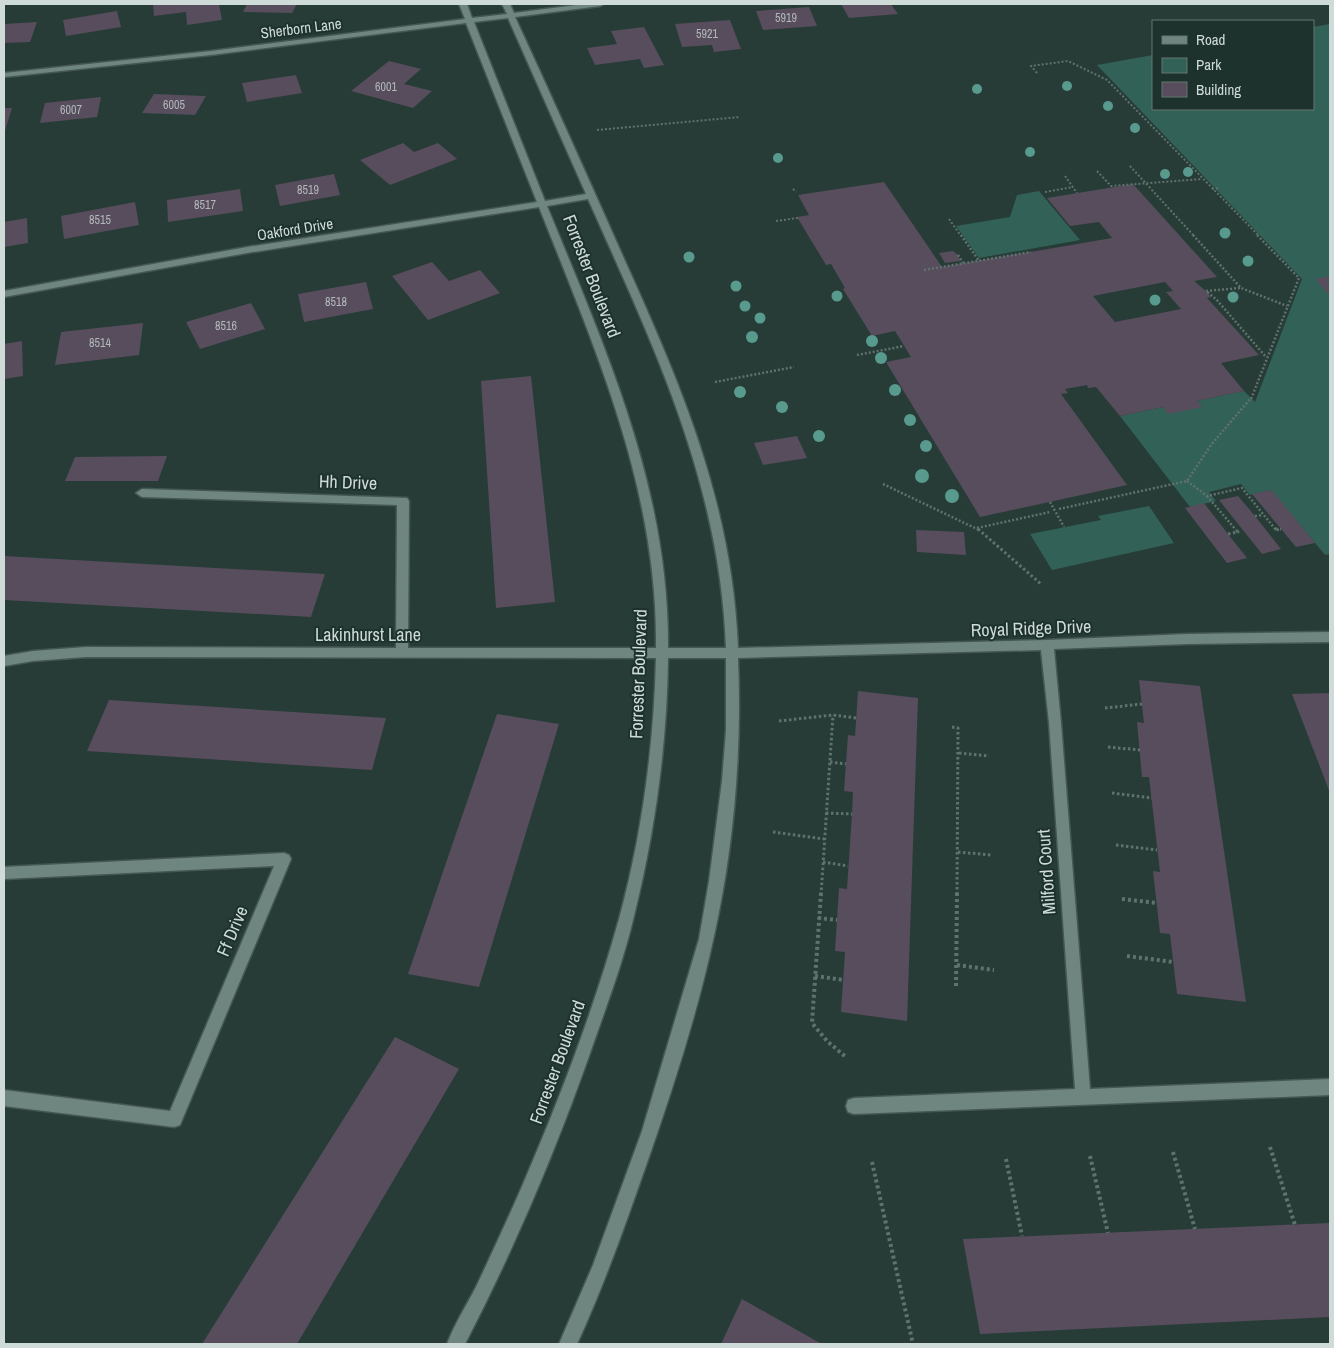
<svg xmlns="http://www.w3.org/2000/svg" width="1334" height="1348" viewBox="0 0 1334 1348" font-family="'Archivo Narrow',sans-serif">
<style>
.green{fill:#326158}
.building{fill:#574d5c;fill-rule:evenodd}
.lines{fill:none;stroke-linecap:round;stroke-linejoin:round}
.minor-casing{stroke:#455753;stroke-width:3}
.path-far3{stroke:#60726d;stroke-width:2;stroke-dasharray:2 2;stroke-linecap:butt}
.path-far2{stroke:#60726d;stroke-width:2.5;stroke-dasharray:2 2;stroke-linecap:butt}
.path-far1{stroke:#60726d;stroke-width:3;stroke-dasharray:2.5 2.5;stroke-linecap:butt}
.path{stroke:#60726d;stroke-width:4;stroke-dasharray:3 3;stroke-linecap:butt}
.minor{fill:#6f8680;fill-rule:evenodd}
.tree{fill:#589a8d}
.labels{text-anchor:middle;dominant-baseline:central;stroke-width:4;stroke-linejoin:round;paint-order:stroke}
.far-number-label{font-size:12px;fill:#b1b8b9}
.far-street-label{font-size:15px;fill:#cfdbd8;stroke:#1d322d}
.street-label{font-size:18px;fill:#cfdbd8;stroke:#1d322d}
</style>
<rect width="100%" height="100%" fill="#273c37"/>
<path class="green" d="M1330 24V554L1325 555 1271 490 1250 495 1241 484 1209 492 1216 501 1190 507 1120 416 1163 407H1201L1197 401 1244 391 1255 402 1302 279 1097 65 1153 55V109H1313V27Z
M1039 191 1080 240 979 258 956 226 1010 217 1017 195Z
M1149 506 1174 543 1052 570 1030 534 1101 520 1098 516Z"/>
<path class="building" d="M153 4H219L222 20 187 25 186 12 154 16Z
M247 4H297L292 13 243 12Z
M841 4H891L898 14 849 18Z
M809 7 817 26 763 30 756 11Z
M117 11 121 27 66 36 63 20Z
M730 20 741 49 714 52 712 45 682 47 675 24Z
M37 22 30 42 4 43V24Z
M644 27 664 65 644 68 640 59 595 65 587 48 617 44 611 31Z
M389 61 421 69 404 84 432 91 413 108 351 91Z
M296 75 302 93 247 102 242 83Z
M154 94 206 96 195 115 142 113Z
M101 97 97 117 40 123 45 103Z
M4 108H12L4 134Z
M403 143 414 152 438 143 457 159 390 185 360 160Z
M334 174 340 195 280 206 275 185Z
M884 182 942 267 1112 238 1099 222 1070 226 1047 198 1133 184 1217 277 1194 281 1206 291 1211 297 1207 298 1259 355 1221 363 1244 391 1197 401 1202 407 1168 414 1163 407 1120 416 1096 387 1088 388 1087 385 1065 389 1068 393 1061 394 1127 485 980 517 886 362 911 357 895 331 872 336 843 289 845 288 831 264 826 265 797 217 809 215 798 195ZM1165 282 1173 291 1166 292 1181 309 1115 322 1093 296Z
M240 189 243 211 168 222 167 200Z
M135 202 139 225 64 239 61 216Z
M27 218 28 243 4 247V222Z
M953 251 958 255 960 261 945 263 939 253Z
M432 262 449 281 480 270 500 293 428 320 392 276Z
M1330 276V296L1315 279Z
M366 282 373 309 304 322 298 294Z
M251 303 265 329 200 349 186 322Z
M143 323 139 355 55 365 61 332Z
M22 341 23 376 4 379V344Z
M531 376 555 602 496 608 481 381Z
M797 436 807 458 763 465 754 443Z
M167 456 158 481H65L75 457Z
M1271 490 1276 495 1315 543 1296 547 1252 494Z
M1238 496 1255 516 1281 549 1262 554 1219 500Z
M1204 503 1228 534 1247 558 1227 563 1185 508Z
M916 530 964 532 966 555 917 552Z
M4 556 325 574 311 617 4 600Z
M1139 680 1200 686 1246 1002 1177 994 1170 934 1160 933 1153 871 1160 872 1149 777H1142L1137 722 1144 723Z
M858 691 918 698 907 1021 841 1012 845 952 835 951 839 888 847 889 852 814 853 792 844 791 848 735 855 736Z
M1330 693V793L1292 694Z
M109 700 386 718 372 770 87 751Z
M497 714 559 724 479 987 408 974Z
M395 1037 459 1069 297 1344H202Z
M1330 1223V1317L980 1334 963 1239Z
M742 1299 820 1343 819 1344H721Z"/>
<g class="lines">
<g class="minor-casing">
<path id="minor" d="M459 4H467L472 18 507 14 502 4H510L514 13 584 4H604L600 6 515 17C551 95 586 173 621 252 680 383 732 501 738 648L1047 640 1187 634 1330 632V642L1187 644 1054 649 1061 723 1090 1089 1330 1079V1095L854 1114 848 1112 846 1106 848 1100 854 1098 1075 1089 1049 723 1041 650 738 658C742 750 734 846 714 936 698 1011 674 1085 649 1157 627 1220 605 1283 577 1344H559L593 1265 642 1131 699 939 709 881 722 781 726 730V658H668C667 744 655 832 634 916 623 963 605 1010 589 1056 554 1155 513 1251 465 1344H447C454 1325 466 1306 476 1287 492 1253 508 1219 523 1184 560 1098 594 1009 619 919 642 835 654 744 656 658L86 657 33 661 4 666V656L33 651 86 647 396 648 397 505 142 497 136 493 142 489 407 498 409 501 408 648H656C658 490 596 351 539 207L247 253 4 297V291L247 247 537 202 466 23 211 55 4 77V73L211 51 465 19ZM508 18 586 194 545 201 474 22ZM588 199C654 347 720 483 726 648H668C669 489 606 350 547 206Z
M284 853 289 855 291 859 180 1125 174 1127 4 1106V1090L170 1111 274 866 4 879V867Z"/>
</g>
<path class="path-far3" d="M1037 73 1031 66 1068 61 1107 80 1259 236
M597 130 740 117
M1130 166 1194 236
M1097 171 1111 186 1202 179
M1065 176 1077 193
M793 189 796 192
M1212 189 1220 188
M1045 192 1073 187
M949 219 961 236
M776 221 798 218"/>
<path class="path-far2" d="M961 235 979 261
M1193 235 1241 288 1287 306
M958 255 963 263
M924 270 1031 252
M1240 288 1206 291 1216 299 1266 357
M857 355 904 346
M715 382 794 367
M1251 399 1299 278 1257 235
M1187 481 1207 496 1242 488 1276 530
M883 484 979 530
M1207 496 1236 530
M1050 502 1064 527
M1059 509 1187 481 1211 445 1251 398
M1255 516 1263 515
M977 528 1050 512
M1277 530 1281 529"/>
<path class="path-far1" d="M978 529 1041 584
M1275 529H1281
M1228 534 1238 532 1235 529
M1105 708 1142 704
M779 721 833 715 856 718
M952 727 958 728 957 895
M1108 747 1140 750
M959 753 989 756
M830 762 846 764
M1112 793 1152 798
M826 813 852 814
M773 832 824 839
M1116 845 1157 850
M958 852 991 855
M823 862 848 866
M821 895 833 715"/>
<path class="path" d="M821 893 812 1023 827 1041 847 1058
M1122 899 1157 903
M818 918 837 920
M1127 956 1173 962
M957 965 994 970
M815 976 844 980
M956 986 957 893
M1270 1147 1295 1225
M1173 1152 1195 1229
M1090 1156 1108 1233
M1006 1159 1022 1236
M872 1162 913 1344"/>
<use href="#minor" class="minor"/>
</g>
<g class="tree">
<circle cx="1067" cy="86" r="5"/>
<circle cx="977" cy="89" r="5"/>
<circle cx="1108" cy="106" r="5"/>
<circle cx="1135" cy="128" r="5"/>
<circle cx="1030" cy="152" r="5"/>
<circle cx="778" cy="158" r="5"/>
<circle cx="1188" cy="172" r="5"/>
<circle cx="1165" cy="174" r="5"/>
<circle cx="1225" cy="233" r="5.5"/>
<circle cx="689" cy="257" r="5.5"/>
<circle cx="1248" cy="261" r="5.5"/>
<circle cx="736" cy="286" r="5.5"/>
<circle cx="837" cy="296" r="5.5"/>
<circle cx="1233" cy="297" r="5.5"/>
<circle cx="1155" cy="300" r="5.5"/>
<circle cx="745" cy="306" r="5.5"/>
<circle cx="760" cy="318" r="5.5"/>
<circle cx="752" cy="337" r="6"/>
<circle cx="872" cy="341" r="6"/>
<circle cx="881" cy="358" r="6"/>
<circle cx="895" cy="390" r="6"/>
<circle cx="740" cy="392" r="6"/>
<circle cx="782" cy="407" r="6"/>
<circle cx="910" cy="420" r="6"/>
<circle cx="819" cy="436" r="6"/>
<circle cx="926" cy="446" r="6"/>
<circle cx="922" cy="476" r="7"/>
<circle cx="952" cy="496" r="7"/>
</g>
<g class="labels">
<g class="far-number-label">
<text x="786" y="18">5919</text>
<text x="707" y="34">5921</text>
<text x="386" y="87">6001</text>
<text x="174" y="105">6005</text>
<text x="71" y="110">6007</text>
<text x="308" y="190">8519</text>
<text x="205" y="205">8517</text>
<text x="100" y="220">8515</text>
<text x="336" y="302">8518</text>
<text x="226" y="326">8516</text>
<text x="100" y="343">8514</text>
</g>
<g class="far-street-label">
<text transform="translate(301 28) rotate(-7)">Sherborn Lane</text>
<text transform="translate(295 229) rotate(-9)">Oakford Drive</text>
</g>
<g class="street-label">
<text transform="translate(592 276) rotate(69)">Forrester Boulevard</text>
<text transform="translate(348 482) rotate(2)">Hh Drive</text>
<text transform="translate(1031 628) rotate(-2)">Royal Ridge Drive</text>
<text x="368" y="634">Lakinhurst Lane</text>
<text transform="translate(638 674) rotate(-88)">Forrester Boulevard</text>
<text transform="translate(1046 872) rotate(-94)">Milford Court</text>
<text transform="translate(232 931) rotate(-67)">Ff Drive</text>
<text transform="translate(557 1062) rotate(-70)">Forrester Boulevard</text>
</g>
</g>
<rect width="1334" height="1348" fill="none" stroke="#cfdbd8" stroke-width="10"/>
<rect x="1152" y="20" width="162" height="90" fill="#1d322d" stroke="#647671"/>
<rect x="1162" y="36" width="25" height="8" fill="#6f8680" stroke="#647671"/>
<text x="1196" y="45" font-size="15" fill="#cfdbd8">Road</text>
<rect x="1162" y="58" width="25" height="15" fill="#326158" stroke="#647671"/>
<text x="1196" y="70" font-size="15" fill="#cfdbd8">Park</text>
<rect x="1162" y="82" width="25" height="15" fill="#574d5c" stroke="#647671"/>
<text x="1196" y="95" font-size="15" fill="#cfdbd8">Building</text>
</svg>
